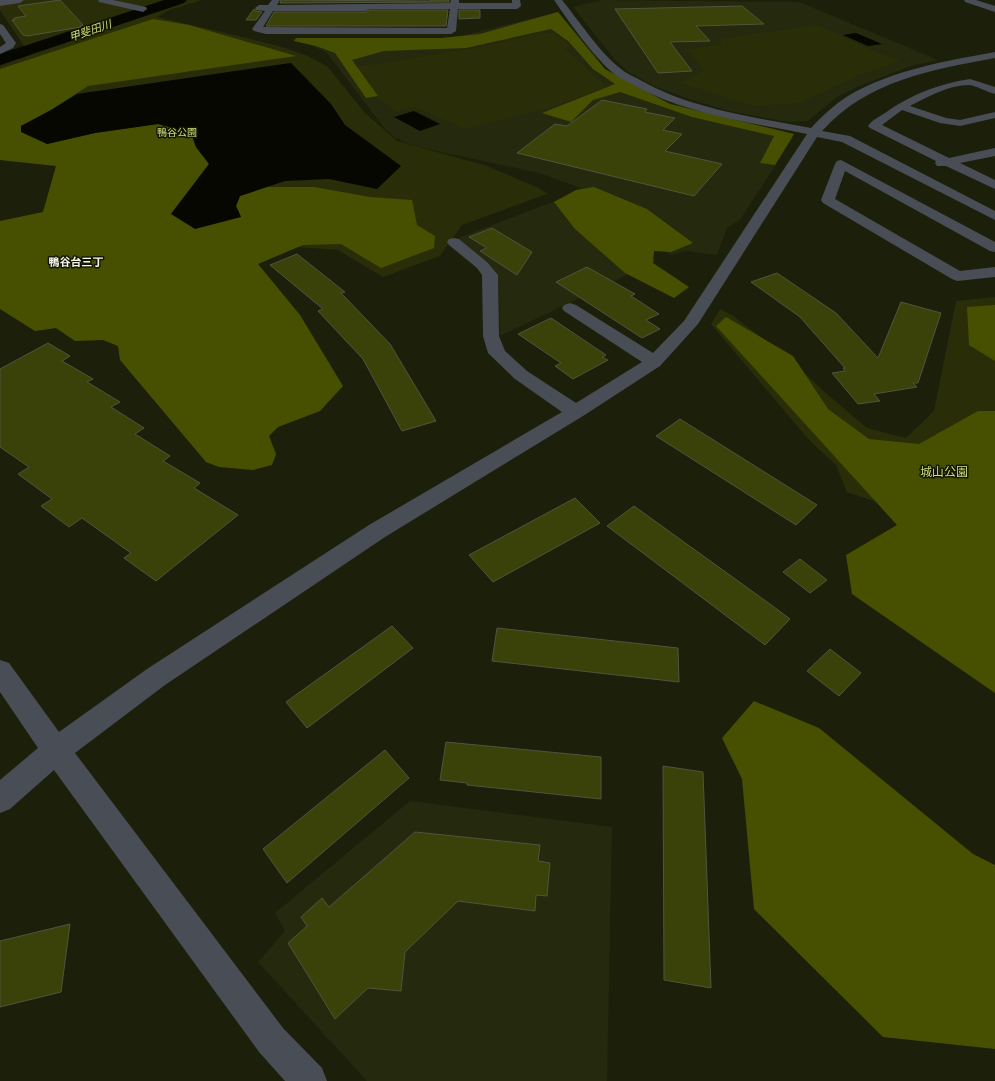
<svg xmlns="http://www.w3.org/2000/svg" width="995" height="1081" viewBox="0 0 995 1081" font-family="Commissioner,'Noto Sans JP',sans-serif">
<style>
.built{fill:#25290d}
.green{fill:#292e09}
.forest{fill:#475000}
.water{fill:#050700}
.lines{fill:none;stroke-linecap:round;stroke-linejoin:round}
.river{fill:#050700;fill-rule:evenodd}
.building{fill:#3a4109;stroke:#50553e}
.minor{fill:#494d56;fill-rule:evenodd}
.labels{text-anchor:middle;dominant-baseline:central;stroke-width:3;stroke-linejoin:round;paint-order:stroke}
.far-park-label{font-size:10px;fill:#cfdf7d;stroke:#131603}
.far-water-label{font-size:11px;font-style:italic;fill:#cada78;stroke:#131603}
.far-neighbourhood-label{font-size:11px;font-weight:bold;fill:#f3f6e9;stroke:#131603}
.park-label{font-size:12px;fill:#cfdf7d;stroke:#131603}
</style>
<rect width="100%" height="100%" fill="#1c200b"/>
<path class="built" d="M602 0 799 2 938 60 911 66 857 87 837 97 808 121 788 122 729 111 689 99 656 87 630 73 615 60 573 7Z
M557 12 604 71 658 99 710 116 784 131 793 138 740 220 727 228 717 255 686 251 670 255 618 209 578 187 539 173 427 149 409 144 395 138 385 129 327 53 313 46 289 39 440 38 461 36Z
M571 195 597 211 656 261 500 336 499 286 497 274 489 264 458 238Z
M410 801 612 827 607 1081H367L258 962 285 931 275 913Z"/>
<path class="green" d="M0 0H202L169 10 157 17 234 35 282 47 310 57 328 67 364 112 397 141 484 165 539 188 547 194 462 225 440 256 383 277 338 250 298 247 57 162 0 139V66L30 55 0 10Z
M818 25 871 50 902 61 859 75 800 103 752 106 681 83 704 70 687 50 721 44V38Z
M553 32 571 46 565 48 606 87 553 107 465 129 414 107 398 112 380 100 356 67 476 48 535 34Z
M995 297V535L940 523 847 492 836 465 809 440 711 324 720 309 733 316 787 357 827 394 867 428 906 438 934 411 956 301Z"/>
<path class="forest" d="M558 12 605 69 670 104 794 134 775 165 760 163 774 136 692 117 620 92 593 100 571 122 542 113 615 84 593 69 568 41 551 29 466 48 384 51 352 60 378 96 366 98 335 53 316 46 294 41 296 38H442L480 34Z
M153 19 189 25 296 56 88 86 51 110 21 126 47 144 95 133 158 124 191 133 196 147 209 164 171 214 241 217 236 206 240 196 267 187H314L370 197 412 200 417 225 435 236 434 248 381 268 341 244 303 245 258 264 300 315 343 386 320 411 278 427 269 436 276 454 272 465 253 470 219 467 206 462 120 360 118 346 103 340 75 341 56 328 35 331 0 309V221L43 212 56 166 0 160V69Z
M594 187 647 209 693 243 671 252 654 251 653 263 689 287 674 298 625 273 575 229 554 202 576 190Z
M995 305V361L969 345 967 307Z
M726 317 793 356 828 409 869 439 919 444 978 411H995V693L852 594 846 555 897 525 716 326Z
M754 701 819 728 973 854 995 865V1049L883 1037 754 909 742 779 722 738Z"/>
<path class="water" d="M856 33 882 44 868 46 843 35Z
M291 63 331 104 345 125 401 166 377 189 329 179 285 181 240 196 236 206 241 217 195 229 171 214 209 164 196 147 191 133 158 124 95 133 47 144 21 132V126L51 110 77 94Z
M414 111 440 124 420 131 394 117Z"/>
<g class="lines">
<path class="river" d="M164 0H187L184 3 0 65V54Z"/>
</g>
<path class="building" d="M60 0 83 25 80 26 81 27 27 36 23 35 12 20H15L14 18 26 16 18 6Z
M281 0 430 1 431 0H449V2L280 3Z
M742 6 764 24 696 26 710 41 670 42 692 71 658 73 615 9Z
M254 9 256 11 262 12 256 20H246Z
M370 10H448L446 26H266L274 12H366Z
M459 10H480V18L459 19Z
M602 100 647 109 645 112 675 118 663 130 682 134 665 151 722 164 694 196 517 153 555 124 567 126Z
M492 228 532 252 517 275 480 251 487 248 469 237Z
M297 254 345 292 341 293 390 344 436 421 402 431 363 359 318 311 323 309 270 265Z
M587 267 635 294 631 296 659 314 646 320 660 329 642 338 556 282Z
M777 273 836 313 878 358 901 302 941 313 918 383H913L917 387 874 394 880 401 858 404 832 373 845 371 843 368H845L800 317 751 282Z
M551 318 606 355 602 357 608 360 573 379 555 366 561 363 518 334Z
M48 343 70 356 62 361 93 379 87 382 120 402 111 407 144 428 135 434 170 456 163 461 200 483 194 488 238 515 156 581 124 558 131 553 82 518 69 527 41 506 52 499 18 474 29 467 0 447V369Z
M680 419 817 505 796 525 656 436Z
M575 498 600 523 493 582 469 555Z
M634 506 774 607 790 619 765 645 607 526Z
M800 559 827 580 810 593 783 572Z
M392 626 413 648 307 728 286 702Z
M497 628 678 648 679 682 492 661Z
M830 649 861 673 839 696 807 671Z
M446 742 601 757V799L467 785V783L440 780Z
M385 750 409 778 287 883 263 849Z
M663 766 703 772 711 988 664 980Z
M415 832 540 845 538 861 550 863 547 896 536 895 535 911 458 901 405 952 401 991 368 988 335 1019 288 943 307 926 301 917 322 898 329 907Z
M70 924 61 992 0 1007V941Z"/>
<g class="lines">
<path class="minor" d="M0 0H24L20 3 0 6Z
M98 0H113L146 7 147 9 143 12 99 2Z
M272 0H280L277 5 450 3 451 0H459V3H512V0H520L521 6 517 9H458L456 31 451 34H266L254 31 252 29 265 11 256 10 255 8 259 5H268ZM370 9H450L447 28 263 27 273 11H366Z
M554 0H562C579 21 600 53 621 69 627 74 633 76 640 80 691 109 753 117 811 128 822 116 834 105 848 96 892 70 945 61 995 52V58C931 70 868 80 822 131L850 136 995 211V220L842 142 817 137 698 324 660 366 583 416 385 537 165 685 75 753 283 1028 322 1068 327 1081H285L259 1052 54 770 10 809 0 813V780L38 748 0 692V660L9 663 59 732 147 669 369 525 562 412 515 379 488 353 483 336 482 275 477 268 449 245 447 242 449 239 454 238 459 239 487 262 498 275 499 336 505 351 527 371 576 403 642 362 564 311 562 308 564 305 570 303 576 305 653 353 684 321 807 134C748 122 684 114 632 84 626 81 619 78 613 73 593 56 569 22 554 0Z
M964 0H976L995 6V12L965 2Z
M0 24 3 25 16 43 13 48 0 54V47L6 43 0 34Z
M970 79 995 87V94C987 92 977 86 969 85 949 85 927 97 910 106L946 118 960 120 995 112V118L960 126 940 123 902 110 882 125 949 158 995 148V156L960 163 995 180V189L946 166H937L935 163 936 161 870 128 868 126C872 120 879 117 885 113 911 94 939 84 970 79Z
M841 160 995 242V252L990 251 845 171 835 199 960 271 995 267V277L957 281 952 279 823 203 821 200 835 164 837 161Z"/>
</g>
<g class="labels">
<g class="far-park-label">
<text x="177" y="132">鴨谷公園</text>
</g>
<g class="far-water-label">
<text transform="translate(90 30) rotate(-19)">甲斐田川</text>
</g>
<g class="far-neighbourhood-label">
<text x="76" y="261">鴨谷台三丁</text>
</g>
<g class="park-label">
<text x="944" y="471">城山公園</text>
</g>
</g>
</svg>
